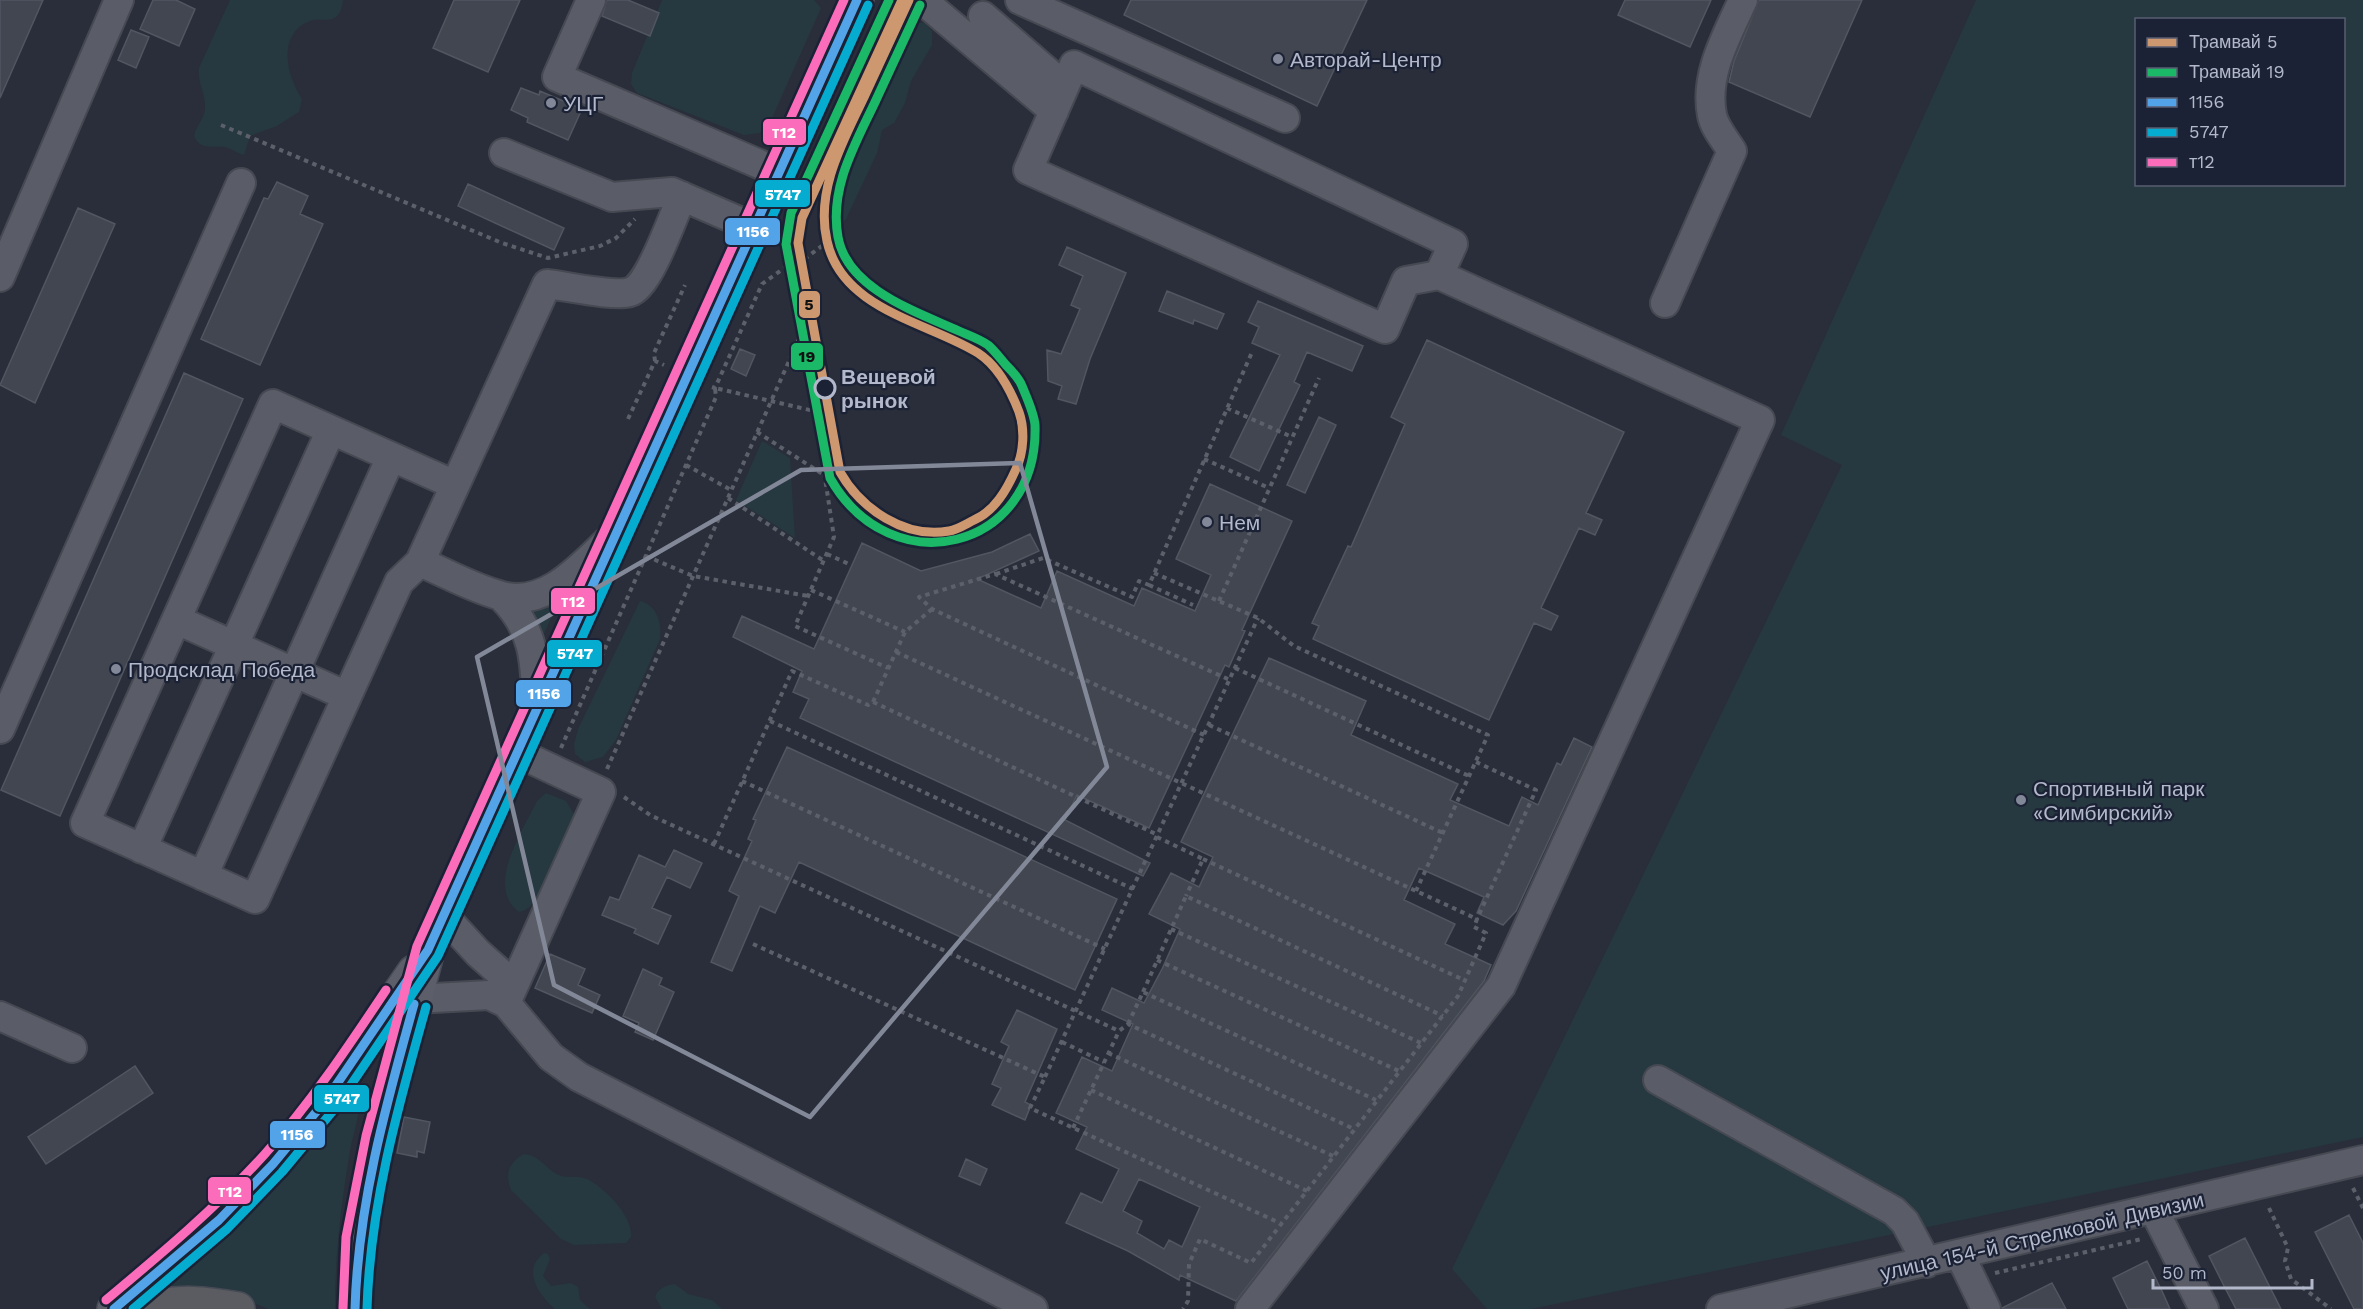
<svg xmlns="http://www.w3.org/2000/svg" width="2363" height="1309" viewBox="0 0 2363 1309" font-family="'Work Sans',sans-serif">
<style>
.green{fill:#263840;fill-rule:evenodd}
.building{fill:#424650;stroke:#515661;stroke-width:1.5;fill-rule:evenodd}
.lines{fill:none;stroke-linecap:round;stroke-linejoin:round}
.minor-casing{stroke:#464952;stroke-width:32}
.major-casing{stroke:#474b56;stroke-width:36}
.highway-casing{stroke:#464a55;stroke-width:36}
.path{stroke:#5c606a;stroke-width:4;stroke-dasharray:4.5 4.5;stroke-linecap:butt}
.minor{stroke:#5a5d67;stroke-width:28}
.major{stroke:#5c5f69;stroke-width:33}
.highway{stroke:#5a5c61;stroke-width:33}
.bus-1-casing{stroke:#1c2235;stroke-width:14}
.bus-2-casing{stroke:#1c2235;stroke-width:14}
.bus-3-casing{stroke:#1c2235;stroke-width:14}
.bus-1{stroke:#53a3e8;stroke-width:9}
.bus-2{stroke:#06acd0;stroke-width:9}
.bus-3{stroke:#fb6dba;stroke-width:9}
.tram-1-casing{stroke:#1c2235;stroke-width:14}
.tram-2-casing{stroke:#1c2235;stroke-width:14}
.tram-1{stroke:#cd976f;stroke-width:9}
.tram-2{stroke:#1ab867;stroke-width:9}
.marked{fill:none;stroke:#838898;stroke-width:4.5;stroke-linejoin:round}
.poi-dot{fill:#838898;stroke:#1c2235;stroke-width:2}
.stop-dot{fill:#1c2235;stroke:#b3b9cb;stroke-width:3}
.labels{text-anchor:middle;dominant-baseline:central;stroke-width:4.5;stroke-linejoin:round;paint-order:stroke}
.poi-label{font-size:21px;fill:#b3b9cb;stroke:#1c2235;text-anchor:start}
.stop-label{font-size:21px;font-weight:bold;fill:#b3b9cb;stroke:#1c2235;text-anchor:start}
.street-label{font-size:21px;fill:#b3b9cb;stroke:#1c2235}
.line-badge{stroke:#1c2235;stroke-width:2}
.badge-label{font-size:16px;text-anchor:middle;font-weight:bold;fill:#fff}
.pale-badge-label{font-size:16px;text-anchor:middle;font-weight:bold;fill:#111}
</style>
<rect width="100%" height="100%" fill="#292e3a"/>
<path class="green" d="M230 0H343C342 6 341 13 336 17 329 22 321 18 313 20 276 31 286 76 302 99L299 112 277 126 250 136 244 155C237 153 232 149 225 147 212 145 200 151 194 136 196 125 205 119 205 108 206 94 197 82 199 68Z
M662 0H814L821 8 768 127 759 133 744 135 637 93 631 84 632 73Z
M1976 0H2363V1137L1531 1309H1487L1452 1269 1842 465 1781 435ZM2136 20H2344V184H2136Z
M913 23H925L932 31V45L911 81 905 103 894 123 882 130 877 153 846 219 838 229 830 226 827 209 832 178 901 30Z
M762 441 790 458 795 538 736 500Z
M563 591 539 645 529 615 533 605Z
M640 601C657 605 662 623 660 639L616 740 603 757 585 762 575 754 574 744 578 729Z
M546 793 566 801 575 816C566 838 543 910 519 912 484 887 524 829 537 801Z
M358 1088C366 1095 352 1138 350 1151 341 1204 335 1255 335 1309H268L231 1293 163 1286Z
M524 1154C541 1156 545 1169 559 1175 568 1179 578 1175 587 1179 605 1188 633 1216 631 1237L626 1243 574 1245 561 1239 511 1190C505 1174 508 1163 524 1154Z
M544 1253 548 1254 550 1259 543 1276 551 1286 571 1283 578 1287 580 1300 590 1309H555C539 1295 521 1270 544 1253Z
M675 1284 688 1294 712 1300 722 1309H662L655 1297C658 1288 666 1285 675 1284Z"/>
<path class="building" d="M0 0H43L0 98Z
M153 0H176L195 9 179 46 140 29Z
M454 0H520L488 72 433 48Z
M607 0H628L659 13 650 36 602 16Z
M1131 0H1367L1317 106 1124 15Z
M1625 0H1711L1690 47 1618 15Z
M1759 0H1862L1810 117 1729 82 1734 61Z
M131 30 149 37 136 68 118 60Z
M521 88 539 95 540 91 582 109 568 140 527 122 528 118 511 110Z
M277 182 308 196 300 214 323 224 260 365 201 339 264 198 268 199Z
M468 184 564 228 554 250 458 206Z
M78 208 115 224 35 403 0 385Z
M1067 247 1126 273 1090 359 1076 404 1058 399 1062 386 1048 381 1047 350 1061 354 1080 309 1071 305 1083 276 1059 265Z
M1167 291 1224 314 1217 329 1194 320 1193 324 1159 311Z
M1258 301 1363 346 1352 371 1307 352 1294 382 1300 385 1259 471 1230 457 1280 355 1252 343 1259 327 1248 322Z
M1427 340 1624 432 1586 513 1602 520 1595 535 1579 528 1541 608 1558 616 1551 630 1534 623 1489 720 1313 639 1319 626 1312 623 1348 546 1351 547 1405 424 1391 417Z
M740 349 755 355 746 376 731 369Z
M184 373 243 399 60 816 1 790Z
M1319 417 1336 425 1305 493 1287 485Z
M1210 484 1292 521 1242 630 1245 631 1229 667 1225 665 1149 828 1077 795 1065 820 1150 863 1143 876 800 718 809 699 793 692 802 671 733 637 742 616 814 649 862 543 921 571 992 552 1030 534 1039 551 977 579 1041 608 1057 571 1134 606 1142 588 1195 611 1211 575 1176 559Z
M1269 658 1366 701 1351 735 1458 784 1450 800 1509 826 1522 797 1538 805 1557 763 1561 765 1574 738 1592 747 1516 911 1503 925 1477 913 1484 897 1419 868 1404 900 1455 924 1445 944 1491 965 1484 981 1236 1301 1180 1275 1179 1280 1128 1251 1066 1223 1081 1193 1102 1203 1119 1169 1076 1149 1087 1127 1056 1113 1082 1057 1112 1071 1133 1024 1102 1010 1112 988 1144 1003 1162 969 1180 929 1149 914 1171 873 1199 887 1213 857 1181 842ZM1139 1179 1200 1207 1182 1247 1169 1240 1164 1249 1137 1233 1142 1221 1123 1211Z
M787 747 1117 899 1075 990 799 862 775 913 760 906 732 971 711 962 739 896 729 891 752 841 748 839 756 820 753 819Z
M674 850 702 863 690 888 667 877 652 908 671 916 658 944 634 933 636 929 602 915 610 897 619 900 639 855 665 867Z
M550 954 585 969 578 985 600 995 592 1013 535 988Z
M643 969 662 978 659 985 674 992 653 1040 635 1032 639 1023 623 1016Z
M1017 1010 1057 1029 1025 1102 1031 1105 1025 1120 992 1105 1001 1088 992 1084 1009 1046 1001 1042Z
M135 1066 153 1093 46 1164 28 1137Z
M404 1117 430 1122 424 1153 417 1151V1157L397 1153Z
M966 1159 987 1169 980 1185 959 1176Z
M2349 1215 2363 1243V1309H2354L2315 1232Z
M2245 1238 2281 1309H2236L2223 1284 2209 1256Z
M2147 1261 2162 1291 2170 1309H2128L2113 1278Z
M2052 1283 2066 1309H2002V1308Z"/>
<g class="lines">
<g class="minor-casing">
<path id="minor" d="M591 0 557 77 780 173
M922 0 1054 111
M1020 0 1285 118
M983 16 1064 86
M504 153 612 197 672 192 755 228
M0 277 119 0
M1665 303 1732 151C1726 141 1714 127 1712 115 1704 75 1727 35 1743 0
M455 485 273 404 85 823 255 899 399 582 420 562C446 573 474 589 502 596 547 608 583 564 612 537
M420 562 547 284C565 286 615 297 630 292 649 287 673 216 682 196
M502 597C536 631 535 664 537 710
M177 620 347 696
M0 729 241 183
M142 849 331 430
M203 876 391 457
M444 916 478 953 514 985
M415 999 489 995 506 1003 551 1057 579 1077 1033 1309
M506 1003 601 792 518 753
M0 1016 72 1048
M1658 1080 1894 1211 1905 1222 1927 1263
M2154 1210 2204 1309
M1960 1255 1986 1309
M1250 1309 1501 986 1760 420 1439 275 1453 244 1074 65 1028 170 1385 329 1406 281 1439 275
M1721 1309 2363 1160"/>
</g>
<g class="major-casing">
<path id="major" d="M114 1309C169 1263 225 1217 273 1164 326 1104 369 1037 414 972
M355 1309 358 1238 378 1138 428 950 857 0"/>
</g>
<g class="highway-casing">
<path id="highway" d="M146 1309C178 1300 206 1303 238 1309"/>
</g>
<path class="path" d="M221 125 502 243 548 258 600 246 616 238
M615 239 635 219
M790 270 831 239 829 188 906 16
M655 361 654 353 685 285
M712 387 715 388 762 284 787 266 794 276 834 537 795 626 888 668
M1227 408 1292 437
M628 419 655 361 664 365
M757 432 824 475
M1204 459 1269 488
M686 465 731 490
M728 498 824 561
M827 554 851 565
M646 556 693 576 808 596
M1154 573 1258 618 1294 646 1488 735 1416 891
M996 574 1043 558 1132 597 1139 581 1149 585 1253 350
M1149 585 1193 605
M811 590 905 632
M1219 601 1319 378
M896 652 1477 919 1474 927 1486 933 1458 996 1251 1263 1200 1239 1189 1264 1188 1301 1183 1309
M1235 668 1469 776
M873 702 905 632 932 609
M770 721 1133 889
M1209 725 1443 833
M1204 735 932 609 919 597 995 574 1230 680
M561 748 716 397 715 388 814 411
M1476 762 1536 790 1477 919
M607 769 802 332
M742 781 1105 949
M624 797 650 815 1119 1031 1128 1024 1354 1129
M1157 837 1203 859 1186 896
M714 844 792 671 868 705 873 702 1158 835
M1203 859 1466 981
M1171 929 1421 1043
M753 944 1045 1077 1030 1108 1282 1224
M1157 960 1399 1071
M1143 992 1186 896 1443 1016
M1128 1024 1143 992 1376 1100
M1062 1042 1104 1062
M1108 1053 1333 1156
M1045 1077 1258 618
M1091 1090 1307 1191
M1073 1128 1119 1031
M2353 1188 2363 1208
M2269 1208 2288 1248 2285 1261 2291 1279 2331 1309
M1995 1273 2142 1239"/>
<use href="#minor" class="minor"/>
<use href="#major" class="major"/>
<use href="#highway" class="highway"/>
<g class="bus-1-casing">
<path id="bus-1" d="M114 1309 219 1220 273 1164 326 1100 428 950 857 0
M355 1309C358 1204 386 1105 414 1004"/>
</g>
<g class="bus-2-casing">
<path id="bus-2" d="M133 1309 227 1229 282 1172 336 1107 438 956 868 5
M367 1309C370 1205 398 1107 426 1007"/>
</g>
<g class="bus-3-casing">
<path id="bus-3" d="M106 1300C161 1254 216 1208 264 1155 310 1104 348 1047 386 990
M343 1308 346 1237 366 1136 417 946 844 0"/>
</g>
<use href="#bus-1" class="bus-1"/>
<use href="#bus-2" class="bus-2"/>
<use href="#bus-3" class="bus-3"/>
<g class="tram-1-casing">
<path id="tram-1" d="M902 0 802 218 798 243 840 472C861 509 905 539 949 531 957 530 966 524 974 520 995 511 1007 489 1016 469 1024 452 1025 429 1019 412 1011 391 998 366 978 353 928 322 842 310 827 241 815 189 844 140 865 95 880 63 894 32 909 0"/>
</g>
<g class="tram-2-casing">
<path id="tram-2" d="M889 0 791 213 786 244 830 478C891 586 1039 551 1035 425 1034 413 1027 398 1022 386 1019 378 1012 371 1006 365 1000 358 994 350 988 345 980 339 968 335 959 331 917 312 847 289 838 237 829 187 856 143 876 100 891 68 905 37 920 5"/>
</g>
<use href="#tram-1" class="tram-1"/>
<use href="#tram-2" class="tram-2"/>
</g>
<path class="marked" d="M1020 463 1107 767 810 1117 554 985 477 657 801 470Z"/>
<g class="poi-dot">
<circle cx="1278" cy="59" r="6"/>
<circle cx="551" cy="103" r="6"/>
<circle cx="1207" cy="522" r="6"/>
<circle cx="116" cy="669" r="6"/>
<circle cx="2021" cy="800" r="6"/>
</g>
<circle class="stop-dot" cx="825" cy="388" r="10"/>
<g class="labels">
<g class="poi-label">
<text x="1290" y="59">Авторай-Центр</text>
<text x="563" y="103">УЦГ</text>
<text x="1219" y="522">Нем</text>
<text x="128" y="669">Продсклад Победа</text>
<text x="2033" y="788">Спортивный парк<tspan x="2033" dy="24">«Симбирский»</tspan></text>
</g>
<g class="stop-label">
<text x="841" y="376">Вещевой<tspan x="841" dy="24">рынок</tspan></text>
</g>
<g class="street-label">
<text transform="translate(2042 1236) rotate(-13)">улица 154-й Стрелковой Дивизии</text>
</g>
</g>
<g class="line-badge">
<rect x="762" y="118" width="45" height="28" rx="6" fill="#fb6dba"/>
<rect x="754" y="179" width="57" height="29" rx="6" fill="#06acd0"/>
<rect x="724" y="217" width="57" height="29" rx="6" fill="#53a3e8"/>
<rect x="798" y="290" width="23" height="29" rx="6" fill="#cd976f"/>
<rect x="790" y="342" width="34" height="29" rx="6" fill="#1ab867"/>
<rect x="550" y="587" width="46" height="28" rx="6" fill="#fb6dba"/>
<rect x="546" y="639" width="57" height="29" rx="6" fill="#06acd0"/>
<rect x="515" y="679" width="57" height="29" rx="6" fill="#53a3e8"/>
<rect x="313" y="1084" width="57" height="29" rx="6" fill="#06acd0"/>
<rect x="269" y="1120" width="57" height="29" rx="6" fill="#53a3e8"/>
<rect x="207" y="1176" width="45" height="29" rx="6" fill="#fb6dba"/>
</g>
<g class="badge-label">
<text x="784" y="138">т12</text>
<text x="783" y="200">5747</text>
<text x="753" y="237">1156</text>
<text x="573" y="607">т12</text>
<text x="575" y="659">5747</text>
<text x="544" y="699">1156</text>
<text x="342" y="1104">5747</text>
<text x="297" y="1140">1156</text>
<text x="230" y="1197">т12</text>
</g>
<g class="pale-badge-label">
<text x="809" y="310">5</text>
<text x="807" y="362">19</text>
</g>
<rect x="2135" y="18" width="210" height="168" fill="#1c2235" stroke="#585e71" stroke-width="1.5"/>
<rect x="2147" y="38" width="30" height="9" fill="#cd976f" stroke="#585e71" stroke-width="1.5"/>
<text x="2189" y="48" font-size="18" fill="#b3b9cb">Трамвай 5</text>
<rect x="2147" y="68" width="30" height="9" fill="#1ab867" stroke="#585e71" stroke-width="1.5"/>
<text x="2189" y="78" font-size="18" fill="#b3b9cb">Трамвай 19</text>
<rect x="2147" y="98" width="30" height="9" fill="#53a3e8" stroke="#585e71" stroke-width="1.5"/>
<text x="2189" y="108" font-size="18" fill="#b3b9cb">1156</text>
<rect x="2147" y="128" width="30" height="9" fill="#06acd0" stroke="#585e71" stroke-width="1.5"/>
<text x="2189" y="138" font-size="18" fill="#b3b9cb">5747</text>
<rect x="2147" y="158" width="30" height="9" fill="#fb6dba" stroke="#585e71" stroke-width="1.5"/>
<text x="2189" y="168" font-size="18" fill="#b3b9cb">т12</text>
<path d="M2153 1279v9h159v-9" fill="none" stroke="#b3b9cb" stroke-width="3"/>
<text x="2162" y="1279" font-size="18" fill="#b3b9cb" stroke="#1c2235" stroke-width="4.5" paint-order="stroke">50 m</text>
</svg>
